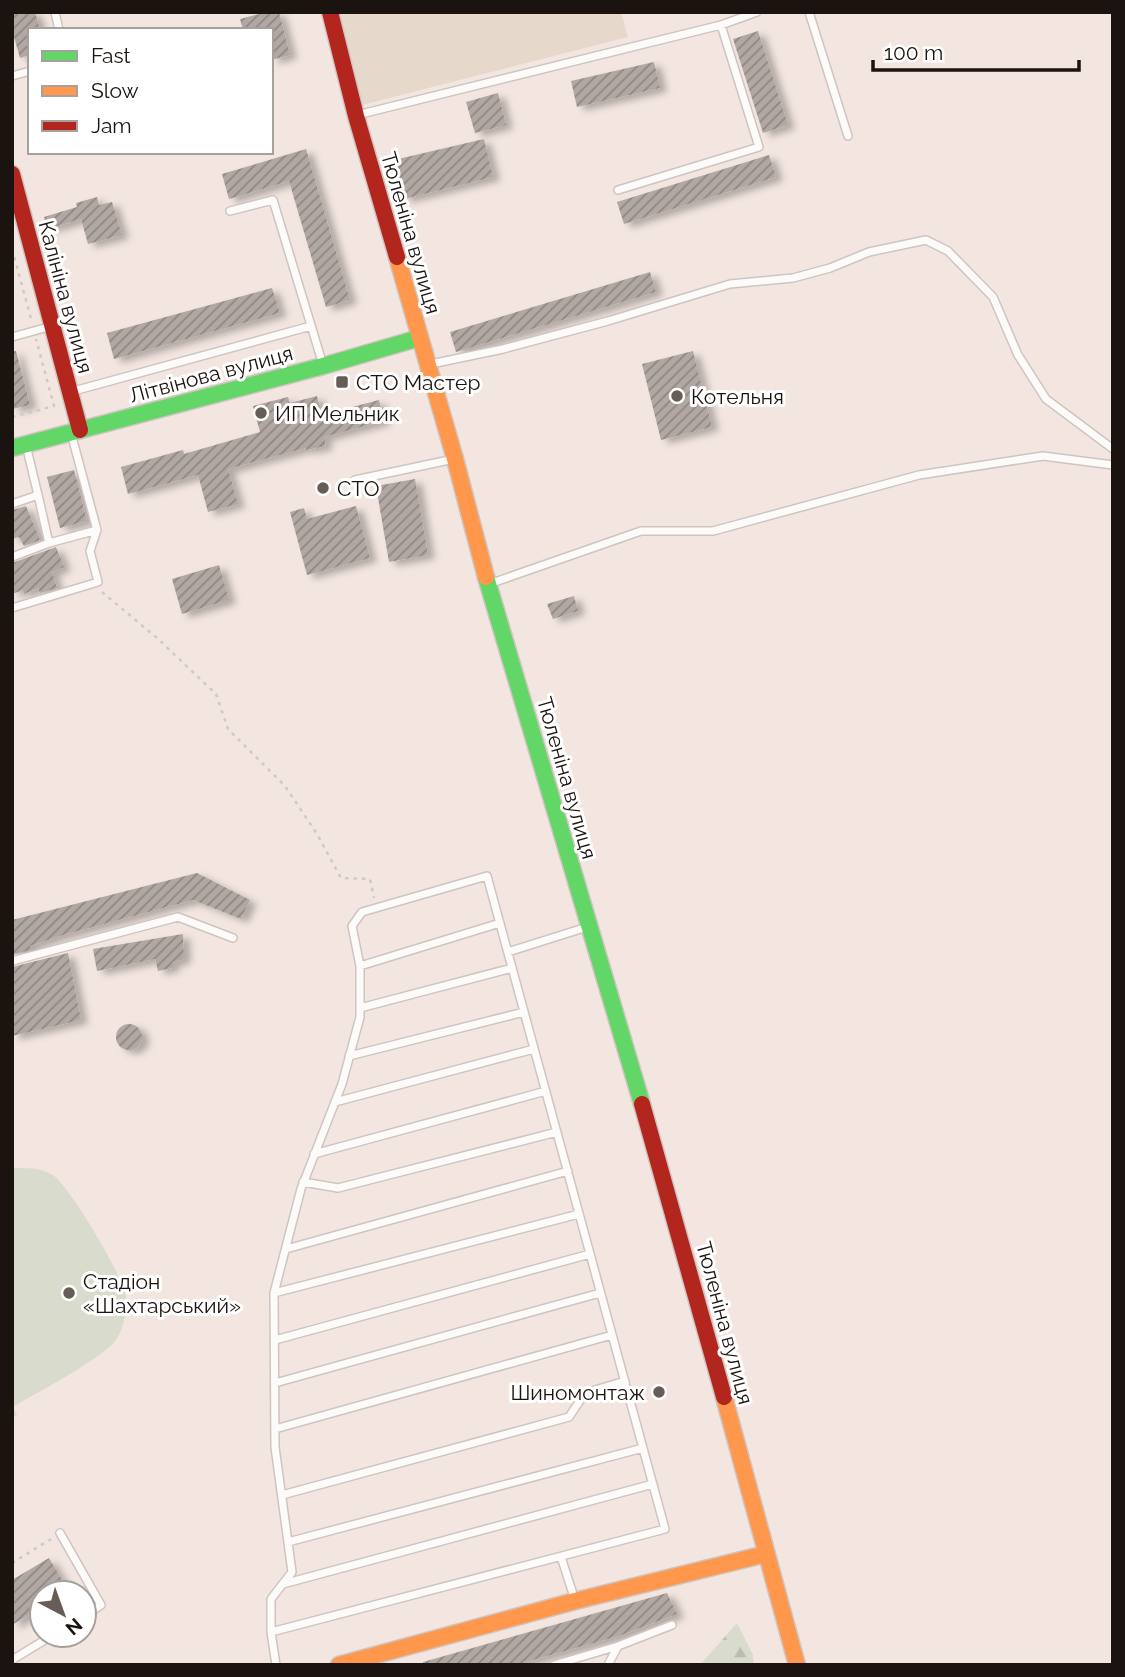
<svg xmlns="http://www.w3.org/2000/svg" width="1125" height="1677" viewBox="0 0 1125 1677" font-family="Raleway,sans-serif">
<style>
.education{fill:#e7d8cc}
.forest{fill:url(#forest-firs)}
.pitch{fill:#d9dccc}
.building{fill:url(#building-hatch);filter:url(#shadow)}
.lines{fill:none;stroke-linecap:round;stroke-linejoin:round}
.lane-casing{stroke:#cfc4c0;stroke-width:10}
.fast-casing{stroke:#cfc4c0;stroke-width:19}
.slow-casing{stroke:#cfc4c0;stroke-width:19}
.jam-casing{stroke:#cfc4c0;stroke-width:19}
.path{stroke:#cfcac8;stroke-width:2.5;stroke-dasharray:3.5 5;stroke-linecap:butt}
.lane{stroke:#fdfbfa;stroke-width:7}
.fast{stroke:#63d668;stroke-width:16}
.slow{stroke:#ff974d;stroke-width:16}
.jam{stroke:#b3261e;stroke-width:16}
.poi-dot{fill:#675d58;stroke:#fff;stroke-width:2.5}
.labels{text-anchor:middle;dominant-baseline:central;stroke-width:6;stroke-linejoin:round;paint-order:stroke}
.street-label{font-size:21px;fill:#1b130f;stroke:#fff}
.poi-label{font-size:21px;fill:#1b130f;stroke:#fff;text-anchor:start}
</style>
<defs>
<pattern id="forest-firs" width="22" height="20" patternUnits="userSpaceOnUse" patternTransform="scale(1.75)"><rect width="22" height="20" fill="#d9dccc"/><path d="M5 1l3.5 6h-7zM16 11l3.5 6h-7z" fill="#babcae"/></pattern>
<pattern id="building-hatch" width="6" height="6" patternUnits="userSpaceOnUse" patternTransform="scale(1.75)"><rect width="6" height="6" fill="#b1a7a3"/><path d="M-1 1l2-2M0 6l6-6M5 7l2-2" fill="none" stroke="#8f8783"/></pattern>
<filter id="shadow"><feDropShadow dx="7" dy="4" stdDeviation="3.5" flood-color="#0004"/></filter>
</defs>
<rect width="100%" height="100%" fill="#f3e6e0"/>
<path class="education" d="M338 12H621L628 37 362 105Z"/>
<path class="forest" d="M737 1623 753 1655 754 1665H700Z"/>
<path class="pitch" d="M12 1168C26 1168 42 1167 54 1176 71 1189 125 1278 126 1299 127 1312 123 1330 116 1340 102 1359 36 1393 13 1407L17 1415 12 1418Z"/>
<path class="building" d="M12 12H35L40 30H30V55L20 58 12 30Z
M267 12H279L290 55 271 60V30H243L240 19Z
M758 31 788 125 763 133 733 39Z
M654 62 660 88 577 107 571 81Z
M498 93 506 125 475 133 466 102Z
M484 139 493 177 404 199 394 160Z
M306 149 350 300 326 307 289 181 229 199 222 174Z
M769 155 776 177 624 224 617 202Z
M97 197 99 205 112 202 122 235 88 244 81 219 48 229 44 217 77 207 76 203Z
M650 272 656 292 456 352 450 332Z
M272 288 280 313 114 359 107 333Z
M12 351H16L30 405 12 409Z
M693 351 712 427 661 440 642 364Z
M317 396 322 415 379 400 384 421 324 437 326 446 306 450V448L228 469 238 504 208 512 198 475 128 494 121 467 183 450 184 454 260 432 253 406 288 397 290 403Z
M74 470 87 521 60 528 47 477Z
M415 479 428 555 389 562 376 486Z
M26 506 40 540 24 546 19 537 12 539V510Z
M356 506 370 558 307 575 290 512 304 508 307 519Z
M56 547 64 567 52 572 57 588 40 593 38 588 24 594 23 590 12 594V563Z
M219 565 229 600 182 614 172 579Z
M574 596 578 611 553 619 547 604Z
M197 873 250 900 241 919 193 900 63 935 30 946 31 950 12 955V920Z
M183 934 184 959 172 963V968L158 971 155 959 97 971 93 949Z
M68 953 81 1020 12 1036V967Z
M116 1037a13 13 0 1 1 26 0a13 13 0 1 1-26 0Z
M49 1558 70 1593H42V1607L12 1625V1580Z
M667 1593 677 1614 619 1636 515 1665H423V1662Z"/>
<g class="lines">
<g class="lane-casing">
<path id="lane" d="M55 12 59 30
M809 12 848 136
M721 25 757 12
M12 76 30 71
M357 115 721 25 759 147 618 190
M230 211 273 200 323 365
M12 337 52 326
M431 364 503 349 608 321 730 284 793 278 830 268 869 252 926 240 948 251 993 297 1018 355 1046 399 1113 449
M70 392 311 326
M355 480 454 459
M12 504 38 495 26 445
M49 543 97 530
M12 557 49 543 38 495
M489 584 641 531H713L919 475 1043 456 1113 465
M12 608 98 582 90 551 97 530 71 433
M487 876 665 1529 271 1632V1599L292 1572 275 1447 274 1293 301 1189 342 1084 360 1017V966L352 926 362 912Z
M508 952 587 927
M12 961 178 917 233 938
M360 966 500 923
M360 1008 512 968
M349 1056 524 1012
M335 1102 534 1049
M314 1154 546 1091
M303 1182 338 1188 557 1132
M286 1249 568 1171
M274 1293 579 1214
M275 1340 590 1254
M275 1383 600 1293
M275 1429 612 1335
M282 1495 569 1417 585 1393 625 1381
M60 1533 101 1605 84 1616
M288 1542 643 1448
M561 1557 575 1600
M283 1584 653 1484
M271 1632 276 1665
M618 1646 672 1625
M12 1660 53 1635
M554 1665 618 1646 608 1665"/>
</g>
<g class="fast-casing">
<path id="fast" d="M12 448 323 366 419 338
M486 577 642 1104"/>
</g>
<g class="slow-casing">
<path id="slow" d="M397 257 455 459 486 577
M724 1397 797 1665
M339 1665 575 1601 766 1554"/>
</g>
<g class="jam-casing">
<path id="jam" d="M330 12 356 116 397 257
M12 174 80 430
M642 1104 724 1397"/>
</g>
<path class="path" d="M12 249 32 322
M12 417 54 406 36 339
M102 592 157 638 216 694 228 729 285 786 317 834 341 878 370 879 374 898
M12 1563 51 1539"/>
<use href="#lane" class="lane"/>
<use href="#fast" class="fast"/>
<use href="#slow" class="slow"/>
<use href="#jam" class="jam"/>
</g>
<g class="poi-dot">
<rect x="335" y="375" width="14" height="14" rx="3.5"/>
<circle cx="677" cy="396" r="7"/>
<circle cx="261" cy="413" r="7"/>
<circle cx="323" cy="488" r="7"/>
<circle cx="69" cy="1293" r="7"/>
<circle cx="659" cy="1392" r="7"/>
</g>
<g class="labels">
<g class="street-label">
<text transform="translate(411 233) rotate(74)">Тюленіна вулиця</text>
<text transform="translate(66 297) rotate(75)">Калініна вулиця</text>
<text transform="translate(211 374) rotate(-15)">Літвінова вулиця</text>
<text transform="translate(567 778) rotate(74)">Тюленіна вулиця</text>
<text transform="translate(725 1323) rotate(75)">Тюленіна вулиця</text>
</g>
<g class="poi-label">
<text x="356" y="382">СТО Мастер</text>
<text x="691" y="396">Котельня</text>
<text x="275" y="413">ИП Мельник</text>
<text x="337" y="488">СТО</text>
<text x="83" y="1281">Стадіон<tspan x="83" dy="24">«Шахтарський»</tspan></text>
<text x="645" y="1392" text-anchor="end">Шиномонтаж</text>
</g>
</g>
<rect width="1125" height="1677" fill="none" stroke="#1b130f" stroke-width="28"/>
<rect x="28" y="28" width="245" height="126" fill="#ffffff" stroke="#a4a19f" stroke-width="2"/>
<rect x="42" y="51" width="35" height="10" fill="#63d668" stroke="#a4a19f" stroke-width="2"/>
<text x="91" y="63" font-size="21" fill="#1b130f">Fast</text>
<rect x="42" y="86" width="35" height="10" fill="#ff974d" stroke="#a4a19f" stroke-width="2"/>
<text x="91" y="98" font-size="21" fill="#1b130f">Slow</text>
<rect x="42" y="121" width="35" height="10" fill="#b3261e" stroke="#a4a19f" stroke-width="2"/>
<text x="91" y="133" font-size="21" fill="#1b130f">Jam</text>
<g transform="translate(63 1614) rotate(139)"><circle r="33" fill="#ffffff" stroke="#a4a19f" stroke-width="2"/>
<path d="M0-5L12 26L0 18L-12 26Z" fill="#675d58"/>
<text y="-10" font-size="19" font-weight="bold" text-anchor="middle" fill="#1b130f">N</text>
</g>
<path d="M873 60v10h206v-10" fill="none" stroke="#1b130f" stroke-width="3.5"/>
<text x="884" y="60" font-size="21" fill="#1b130f" stroke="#ffffff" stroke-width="5" paint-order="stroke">100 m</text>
</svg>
